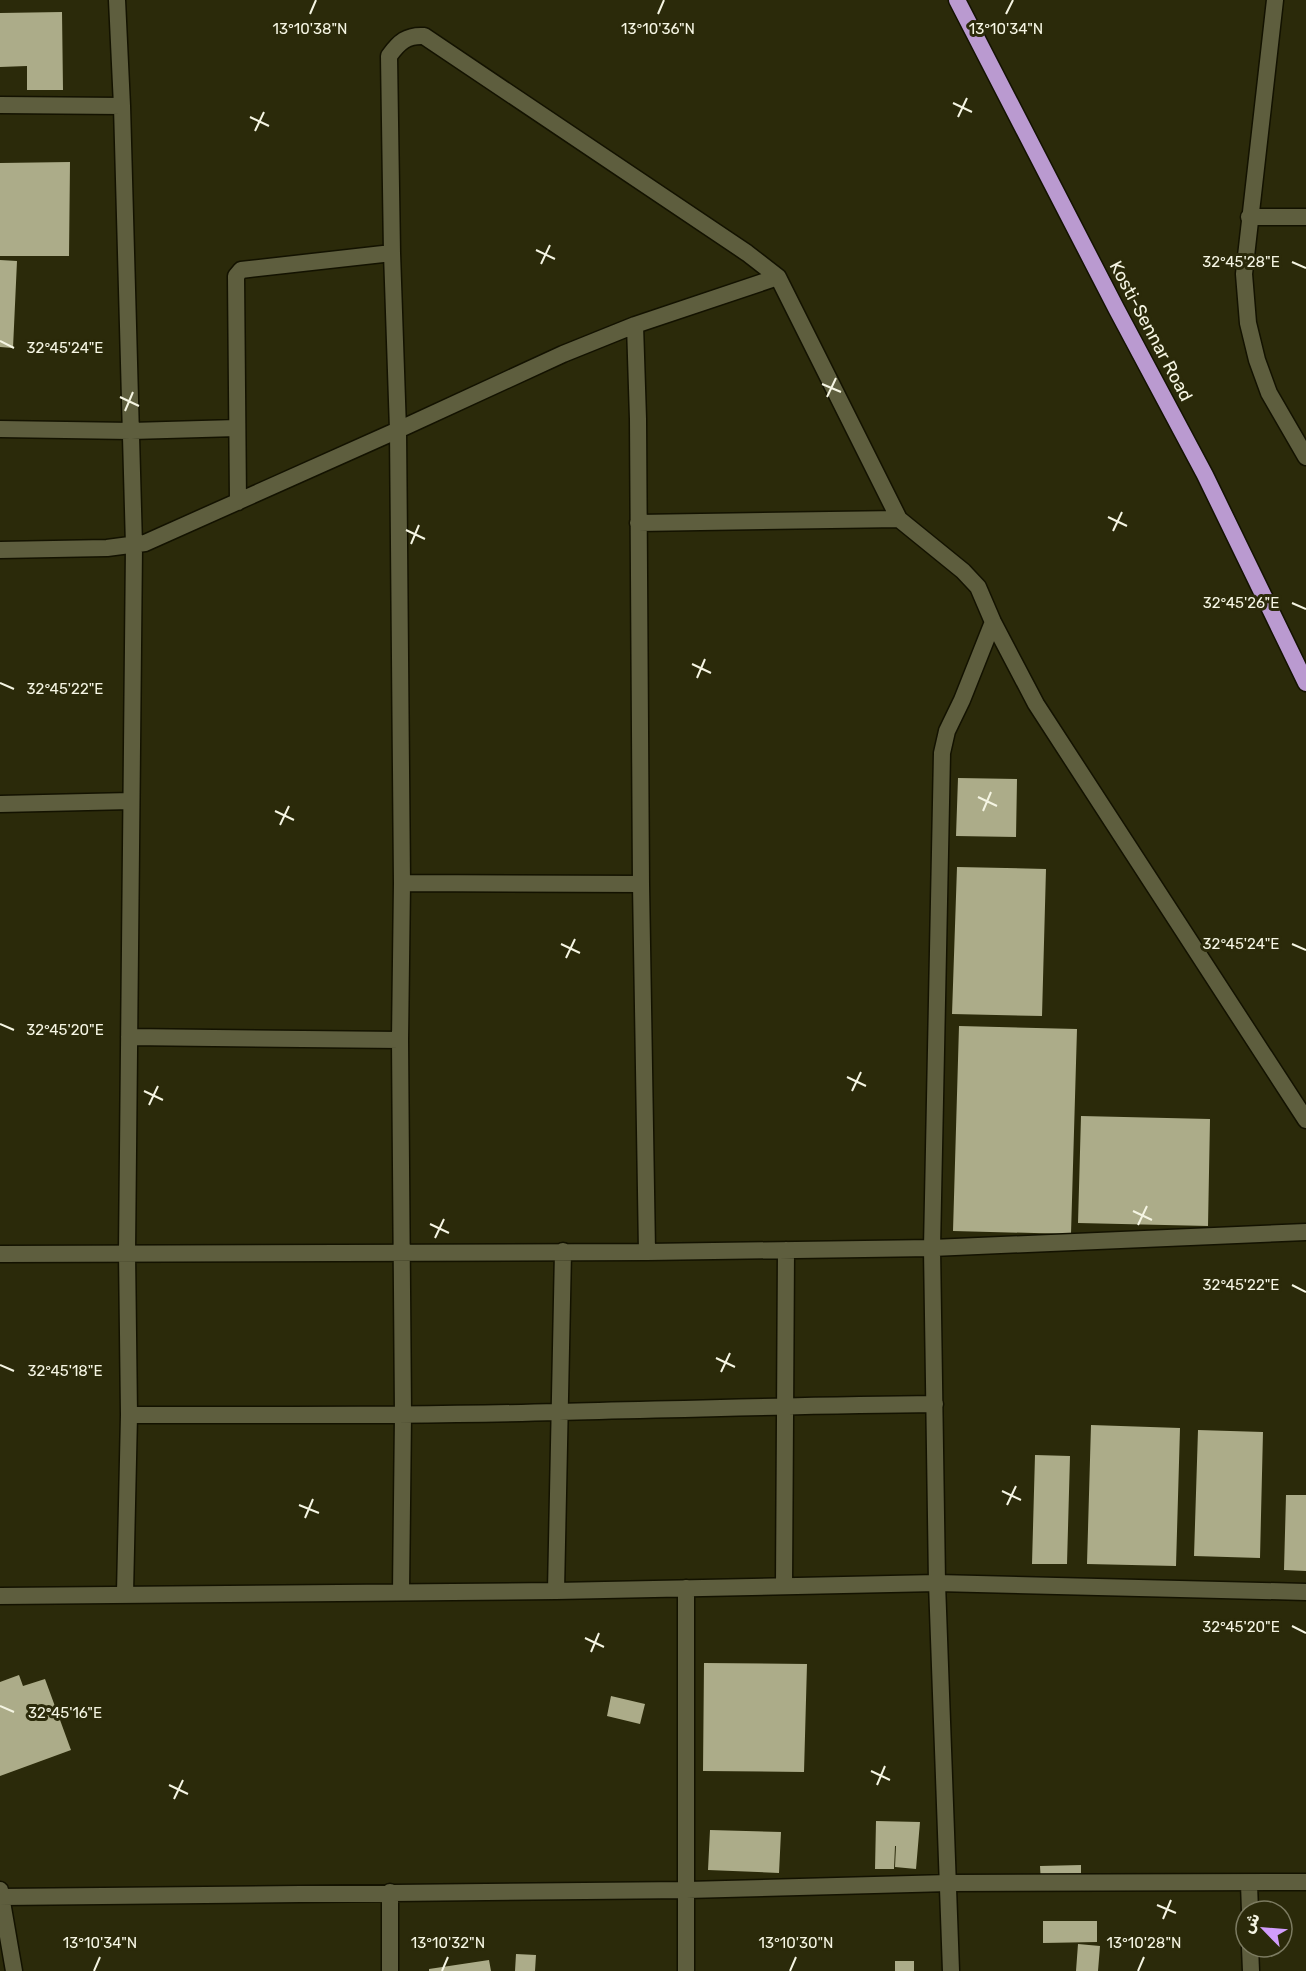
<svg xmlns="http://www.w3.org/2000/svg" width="1306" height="1971" viewBox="0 0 1306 1971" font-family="Rubik,Vazirmatn,sans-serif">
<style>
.building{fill:#acac89}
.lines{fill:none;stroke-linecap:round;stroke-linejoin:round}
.minor-casing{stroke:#131200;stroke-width:19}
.trunk-casing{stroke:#131200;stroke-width:19}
.minor{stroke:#5e5e3e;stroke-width:16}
.trunk{stroke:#ba9ad0;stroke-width:16}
.ticks{fill:none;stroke:#f5f5e3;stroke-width:2}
.labels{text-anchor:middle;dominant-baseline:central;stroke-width:6;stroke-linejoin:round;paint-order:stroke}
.street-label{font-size:18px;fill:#f5f5e3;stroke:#2b2a0a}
.ticks-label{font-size:15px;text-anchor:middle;fill:#f5f5e3;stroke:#2b2a0a;stroke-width:6;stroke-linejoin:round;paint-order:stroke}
</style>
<rect width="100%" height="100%" fill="#2b2a0a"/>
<path class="building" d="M62 12 63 90H27V66L0 67V13Z
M70 162 69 256H0V163Z
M0 260 17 261 13 348 0 347Z
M958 778 1017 779 1016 837 956 836Z
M957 867 1046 869 1042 1016 952 1014Z
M959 1026 1077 1029 1071 1234 953 1231Z
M1081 1116 1210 1119 1208 1226 1078 1223Z
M1091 1425 1180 1428 1176 1566 1087 1564Z
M1198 1430 1263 1432 1260 1558 1194 1556Z
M1035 1455 1070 1456 1067 1564H1032Z
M1286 1495H1306V1571L1284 1570Z
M704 1663 807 1664 804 1772 703 1771Z
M19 1675 23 1686 45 1679 71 1750 0 1776V1682Z
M611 1696 645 1704 640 1724 607 1716Z
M876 1821 920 1822 916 1869 895 1867 896 1846H895L894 1869H875Z
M710 1830 781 1832 779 1873 708 1870Z
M1081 1865V1883L1041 1884 1040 1866Z
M1043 1921H1097V1942L1043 1943Z
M1078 1944 1100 1946 1098 1971H1076Z
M516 1954 536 1955 535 1971H515Z
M489 1960 491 1971H429V1969Z
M895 1961H914V1971H895Z"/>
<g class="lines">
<g class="minor-casing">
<path id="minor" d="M117 0 122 106 134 546 127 1252 129 1415 125 1593
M1275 0 1244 274 1248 323 1257 360 1269 393 1306 457
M0 105 122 106
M1249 217H1306
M635 325 638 419 641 884 647 1252
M0 429 131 431 237 428
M238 502 236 276 241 270 392 253
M638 523 899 519
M0 550 107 548 145 543 398 430 563 354 635 325 778 277
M0 804 131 801
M402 883 641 884
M129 1037 400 1040
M0 1254 647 1252 932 1248 1306 1232
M129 1415C273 1415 416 1416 559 1412 685 1409 810 1405 935 1404
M784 1586 786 1250
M556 1591 563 1251
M401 1592 403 1415 400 1040 402 883 398 430 392 253 389 56C399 42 407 35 424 36L747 253 778 277 899 519 963 571 978 587 993 622 1036 704 1306 1120
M0 1596 556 1591 937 1583 1306 1592
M1249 1884 1250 1911
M0 1890 14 1971
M390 1892V1971
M1 1897 687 1890 949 1883 1306 1882
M1250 1947 1251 1971
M686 1971V1588
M951 1971 937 1583 932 1248 942 753 947 731 962 700 993 622"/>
</g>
<g class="trunk-casing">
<path id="trunk" d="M957 0 1117 310 1205 475 1306 683"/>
</g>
<use href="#minor" class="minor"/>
<use href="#trunk" class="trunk"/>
</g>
<path class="ticks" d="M310 14 316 0M658 14 664 0M1006 14 1013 0M953 103 972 112M250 117 269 126M958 117 967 98M255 131 264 112M536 250 555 259M1292 262 1306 268M541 264 550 245M0 341 14 348M822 384 841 392M120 397 139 406M827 397 836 378M125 411 133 392M1108 517 1127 526M406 530 425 539M1113 531 1122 512M411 544 419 525M1292 603 1306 609M692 664 711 673M697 678 705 659M0 683 14 689M978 797 997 806M275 811 294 820M983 811 991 792M280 825 289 806M561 944 580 953M1292 944 1306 950M566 958 575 939M0 1024 14 1030M847 1077 866 1086M144 1091 163 1100M852 1091 861 1072M149 1105 158 1086M1133 1211 1152 1220M430 1224 449 1233M1138 1225 1147 1206M435 1238 444 1219M1292 1285 1306 1292M716 1358 735 1367M0 1365 14 1371M721 1372 730 1353M1002 1491 1021 1500M299 1505 319 1513M1007 1505 1016 1486M305 1518 313 1499M1292 1626 1306 1633M585 1638 604 1647M591 1652 599 1633M0 1706 14 1712M871 1771 890 1780M169 1785 188 1794M877 1785 885 1766M174 1799 183 1780M1157 1905 1176 1913M1163 1919 1171 1900M94 1971 100 1957M442 1971 448 1957M790 1971 796 1957M1138 1971 1144 1957"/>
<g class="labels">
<g class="street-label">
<text transform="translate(1151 331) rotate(62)">Kosti-Sennar Road</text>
</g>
</g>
<g class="ticks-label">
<text x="310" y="34">13°10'38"N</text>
<text x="658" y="34">13°10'36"N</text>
<text x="1006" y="34">13°10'34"N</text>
<text x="1241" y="267">32°45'28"E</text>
<text x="65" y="353">32°45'24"E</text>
<text x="1241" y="608">32°45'26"E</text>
<text x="65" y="694">32°45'22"E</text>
<text x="1241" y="949">32°45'24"E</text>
<text x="65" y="1035">32°45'20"E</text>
<text x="1241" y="1290">32°45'22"E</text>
<text x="65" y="1376">32°45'18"E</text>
<text x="1241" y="1632">32°45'20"E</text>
<text x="65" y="1718">32°45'16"E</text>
<text x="100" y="1948">13°10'34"N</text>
<text x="448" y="1948">13°10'32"N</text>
<text x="796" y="1948">13°10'30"N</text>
<text x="1144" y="1948">13°10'28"N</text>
</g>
<g transform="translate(1264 1929) rotate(295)"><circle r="28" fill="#2b2a0a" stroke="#7c7b61" stroke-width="1.5"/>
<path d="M0-4.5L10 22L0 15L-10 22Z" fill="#d29dfd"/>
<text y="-9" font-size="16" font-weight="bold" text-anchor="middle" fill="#f5f5e3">ش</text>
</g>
</svg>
